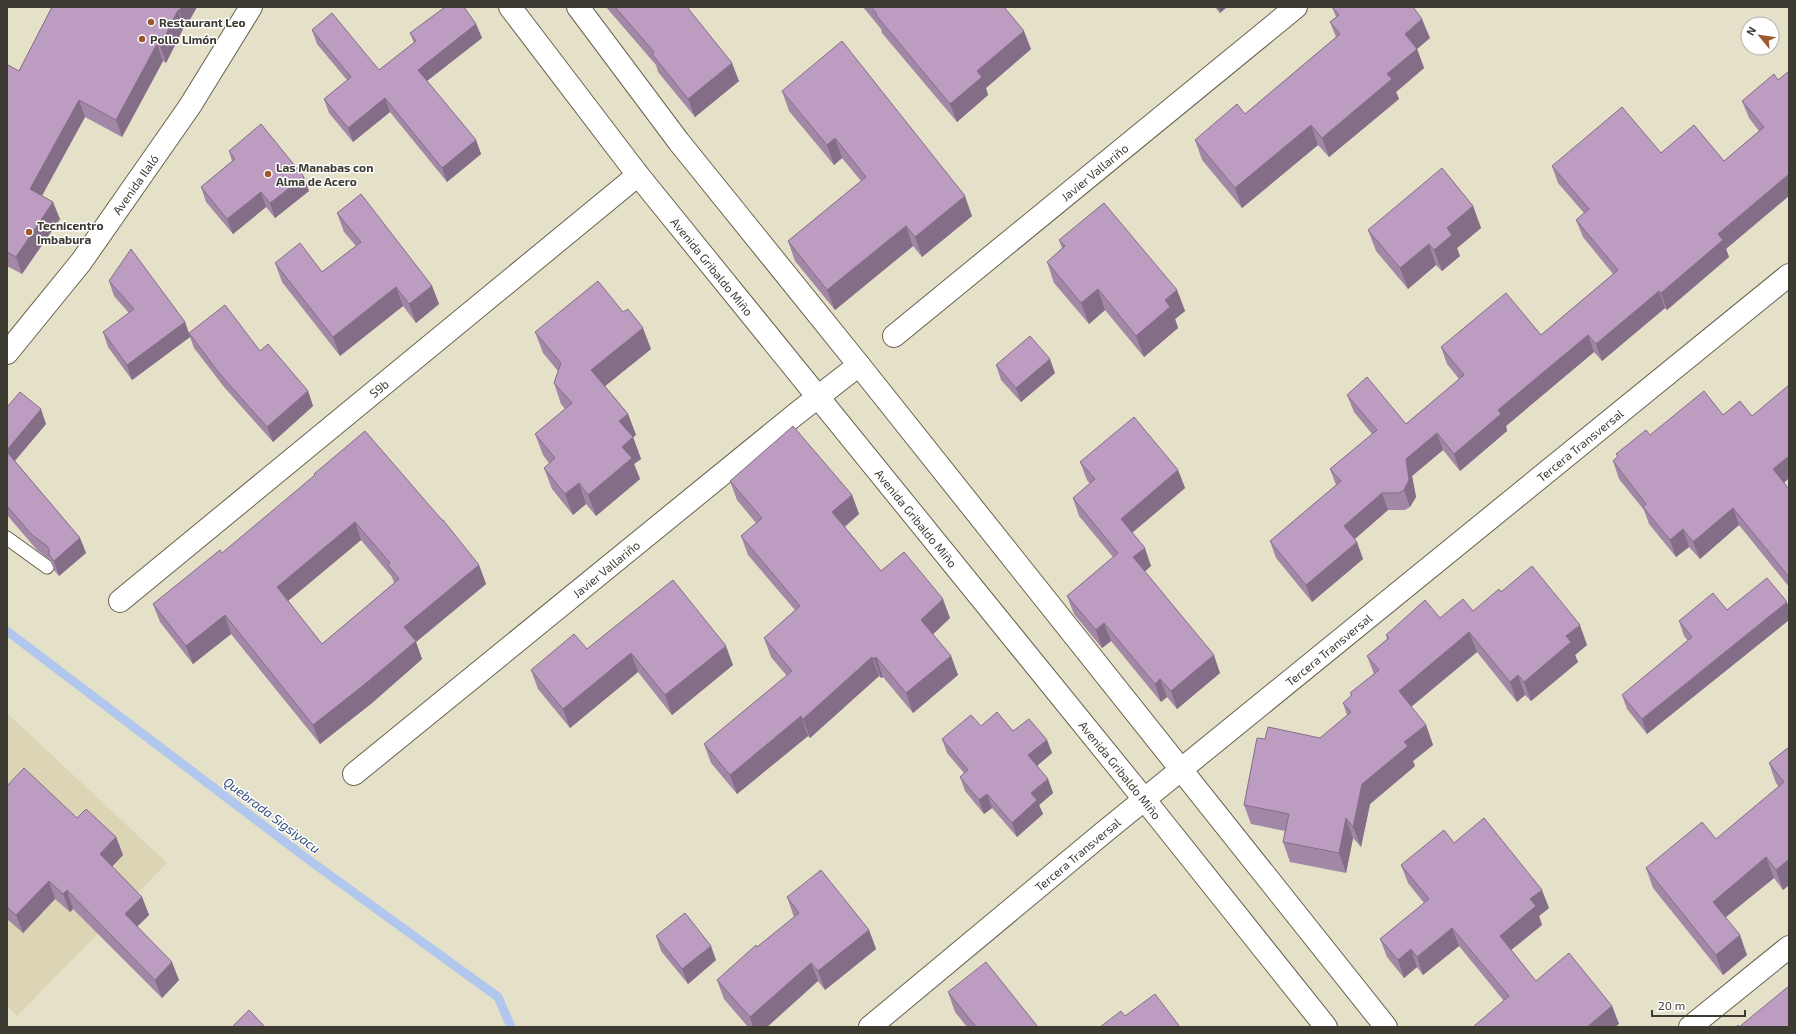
<svg xmlns="http://www.w3.org/2000/svg" width="1796" height="1034" viewBox="0 0 1796 1034" font-family="'Exo 2',sans-serif">
<style>
.built{fill:#dbd5b5}
.lines{fill:none;stroke-linecap:round;stroke-linejoin:round}
.stream{stroke:#b1c7ee;stroke-width:9}
.service-casing{stroke:#67634e;stroke-width:15}
.minor-casing{stroke:#67634e;stroke-width:24}
.tertiary-casing{stroke:#67634e;stroke-width:24}
.secondary-casing{stroke:#67634e;stroke-width:24}
.service{stroke:#fff;stroke-width:13}
.minor{stroke:#fff;stroke-width:22}
.tertiary{stroke:#fff;stroke-width:22}
.secondary{stroke:#fff;stroke-width:22}
.wall{fill:#a287a6;fill-rule:evenodd}
.shaded-wall{fill:#846e87}
.building{fill:#bc9dc1;stroke:#846e87;fill-rule:evenodd}
.poi-dot{fill:#9d582d;stroke:#fff;stroke-width:1.5}
.labels{text-anchor:middle;dominant-baseline:central;stroke-width:3;stroke-linejoin:round;paint-order:stroke}
.poi-label{font-size:12px;font-weight:bold;fill:#3c3a31;stroke:#fff;text-anchor:start}
.street-label{font-size:12px;fill:#3c3a31;stroke:#fff}
.water-label{font-size:13px;font-style:italic;fill:#324e80;stroke:#fff}
</style>
<rect width="100%" height="100%" fill="#e5e0c8"/>
<path class="built" d="M7 713 167 863 17 1016 7 1006Z"/>
<g class="lines">
<path class="stream" d="M7 631 309 860 498 997 511 1027"/>
<g class="service-casing">
<path id="service" d="M7 538 47 567"/>
</g>
<g class="minor-casing">
<g id="minor">
<path id="s1" d="M894 336 1296 7"/>
<path id="s2" d="M120 601 638 175"/>
<path id="s3" d="M354 774 796 414 859 365"/>
<path id="s4" d="M870 1027 1103 833 1789 275"/>
<path d="M1690 1027 1789 947"/>
</g>
</g>
<g class="tertiary-casing">
<g id="tertiary">
<path id="s5" d="M510 7 638 175 1144 799 1326 1027"/>
<path d="M578 7 679 142 859 365 1386 1027"/>
</g>
</g>
<g class="secondary-casing">
<g id="secondary">
<path id="s6" d="M7 353 81 262 190 106 251 7"/>
</g>
</g>
<use href="#service" class="service"/>
<use href="#minor" class="minor"/>
<use href="#tertiary" class="tertiary"/>
<use href="#secondary" class="secondary"/>
</g>
<path class="wall" d="M52 7H197L185 28 184 27 166 63 163 61 122 137 85 117 42 196 60 219 22 274 7 266V67L19 71Z
M606 7H687L739 81 695 117 658 72 656 65Z
M863 7H1004L1031 49 986 88 988 95 957 122 882 33 881 29Z
M1215 7H1227L1220 13Z
M1332 7 1430 38 1417 49 1424 68 1396 92 1399 99 1329 157 1318 145 1242 208 1202 160 1195 140 1245 114 1336 37 1330 22 1336 17Z
M476 24 482 38 427 81 476 140 481 154 447 182 390 112 353 142 329 113 324 99 347 80 317 44 312 30 379 70 414 43 410 33Z
M1778 80 1726 249 1729 257 1667 310 1665 308 1602 361 1594 352 1506 426 1507 431 1460 471 1443 450 1412 476 1416 497 1410 507 1405 510H1388L1355 539 1363 559 1312 602 1276 558 1270 541 1336 485 1330 469 1372 434 1354 412 1347 395 1406 424 1459 379 1447 364 1441 347 1541 335 1613 274 1583 237 1576 220 1584 213 1558 183 1552 166 1661 153 1724 161 1759 131 1749 118 1742 101Z
M782 91 972 216 922 257 913 246 835 310 795 261 788 241 861 181 842 158 834 165 789 111Z
M229 151 309 191 275 218 266 207 233 234 206 202 201 187 232 161Z
M1473 206 1481 228 1457 248 1460 256 1442 271 1436 265 1408 289 1376 251 1368 230Z
M337 213 432 286 439 304 416 323 403 306 340 356 282 282 275 263 322 272 356 246 344 232Z
M1059 240 1177 290 1185 311 1175 319 1178 328 1144 357 1105 310 1089 324 1054 283 1047 262 1062 248Z
M109 281 185 322 189 333 260 351 308 391 313 406 273 442 224 387 194 348 190 337 132 380 108 347 103 332 129 313 114 296Z
M535 332 651 349 605 386 628 414 636 435 633 437 641 459 634 464 640 479 596 516 586 504 573 515 552 489 544 468 549 463 543 455 535 434 565 409 561 404 554 383 558 371 543 353Z
M996 365 1055 373 1021 402 1001 380Z
M7 407 46 424 15 461 80 538 86 553 59 576 54 570 50 560 37 550 7 515Z
M1723 415 1752 416 1789 478 1784 483 1789 489V587L1739 525 1700 559 1689 547 1676 557 1649 524 1644 510 1619 479 1613 461 1618 457 1616 454 1650 435Z
M1080 462 1178 470 1185 488 1132 533 1151 566 1144 571 1220 673 1177 709 1167 697 1161 702 1111 641 1102 648 1074 614 1067 596 1113 557 1079 516 1073 498 1090 484 1087 480Z
M314 474 479 565 486 584 416 642 422 659 372 703 320 744 231 634 193 664 160 622 153 604 222 553 315 476ZM361 540 392 577 394 583 322 644 288 601Z
M730 481 852 495 859 514 845 527 881 571 950 618 933 634 951 656 958 675 913 713 883 677 881 678 879 676 810 738 808 736 737 794 711 763 704 744 787 676 771 657 764 638 795 610 748 555 741 536 756 523 737 500Z
M673 580 733 665 672 715 638 672 570 728 538 689 531 670 587 649Z
M1501 592 1587 645 1575 655 1578 662 1531 701 1525 695 1517 702 1477 652 1411 707 1426 725 1433 745 1413 761 1415 766 1370 804 1361 847 1353 838 1346 873 1290 862 1283 842 1285 831 1251 824 1244 805 1265 739 1320 738 1347 715 1343 703 1351 696 1350 693 1374 674 1367 656 1387 639 1386 635 1440 618 1473 611Z
M1789 608V620L1647 734 1627 709 1622 695 1688 641 1684 636 1679 621 1727 610Z
M981 726 1013 731 1047 740 1052 753 1037 766 1048 779 1053 793 1039 805 1043 814 1017 837 992 808 984 814 965 791 960 777 964 773 947 753 942 739Z
M1789 747V885L1783 890 1774 878 1725 917 1747 955 1723 975 1653 888 1646 868 1716 839 1779 787 1776 783 1769 763Z
M7 786 116 837 123 855 112 866 142 897 149 915 137 927 179 980 162 998 73 909 70 912 55 899 23 933 7 919Z
M1454 843 1549 908 1539 916 1542 925 1511 950 1536 981 1612 1006 1619 1024 1504 1001 1459 946 1423 975 1417 967 1404 978 1387 957 1380 939 1424 903 1408 883 1401 865Z
M787 897 869 930 876 949 825 990 818 981 767 1027H748L724 999 717 980 794 917Z
M656 936 716 960 688 984 661 951Z
M948 992 1038 1027H967L955 1012Z"/>
<path class="shaded-wall" d="M181 7H197L185 28 179 11Z
M1218 7H1227L1220 13Z
M178 10 184 27 166 63 160 46Z
M1422 19 1430 38 1417 49 1424 68 1396 92 1399 99 1329 157 1322 138 1387 74 1405 34Z
M476 24 482 38 423 84 418 70Z
M1024 31 1031 49 986 88 988 95 957 122 950 104 977 71Z
M157 44 163 61 122 137 116 120Z
M732 63 739 81 695 117 688 99Z
M385 98 390 112 353 142 348 128Z
M79 100 85 117 36 206 30 189Z
M1311 125 1318 145 1242 208 1235 188Z
M835 138 842 158 834 165 827 145Z
M476 140 481 154 447 182 442 168Z
M1789 174V196L1726 249 1729 257 1667 310 1661 293 1718 234Z
M304 177 309 191 275 218 270 203Z
M261 192 266 207 233 234 227 219Z
M965 196 972 216 922 257 915 237Z
M53 202 60 219 22 274 16 257Z
M1473 206 1481 228 1457 248 1460 256 1442 271 1434 250 1447 228Z
M906 226 913 246 835 310 827 290Z
M1429 244 1436 265 1408 289 1400 268Z
M432 286 439 304 416 323 409 304Z
M396 287 403 306 340 356 333 337Z
M1098 289 1105 310 1089 324 1081 303Z
M1177 290 1185 311 1175 319 1178 328 1144 357 1136 336 1165 300Z
M1659 291 1665 308 1602 361 1596 344Z
M185 322 190 337 132 380 127 365Z
M643 328 651 349 599 391 591 370Z
M1588 335 1594 352 1506 426 1507 431 1460 471 1454 454 1498 410Z
M1050 359 1055 373 1021 402 1016 388Z
M308 391 313 406 273 442 267 427Z
M41 409 46 424 11 465 7 453V450Z
M628 414 636 435 627 442 619 421Z
M1437 433 1443 450 1412 476 1416 497 1410 507 1404 490 1406 459Z
M633 437 641 459 634 464 640 479 596 516 588 495 622 447Z
M1789 456V478L1779 487 1773 469Z
M1178 470 1185 488 1127 537 1121 519Z
M579 483 586 504 573 515 565 494Z
M1382 493 1388 510 1350 543 1344 526Z
M852 495 859 514 839 531 832 512Z
M1733 508 1739 525 1700 559 1693 542Z
M355 522 361 540 283 605 277 587Z
M1683 529 1689 547 1676 557 1670 540Z
M80 538 86 553 59 576 54 561Z
M1357 542 1363 559 1312 602 1306 585Z
M1145 548 1151 566 1140 576 1133 557Z
M479 565 486 584 416 642 422 659 372 703 320 744 313 725 404 627Z
M943 599 950 618 928 639 921 620Z
M1787 602 1789 608V620L1647 734 1642 719Z
M225 615 231 634 193 664 186 646Z
M1104 623 1111 641 1102 648 1096 630Z
M1580 625 1587 645 1575 655 1578 662 1531 701 1524 682 1566 636Z
M1469 632 1477 652 1406 711 1399 691Z
M726 646 733 665 672 715 665 695Z
M631 653 638 672 570 728 563 709Z
M1214 655 1220 673 1177 709 1171 691Z
M951 656 958 675 913 713 906 693Z
M872 657 879 676 810 738 803 719Z
M876 657 883 677 881 678 874 659Z
M1518 675 1525 695 1517 702 1510 682Z
M1160 679 1167 697 1161 702 1155 684Z
M801 716 808 736 737 794 730 775Z
M1426 725 1433 745 1413 761 1415 766 1370 804 1361 847 1353 827 1362 784 1404 742Z
M1047 740 1052 753 1033 769 1028 755Z
M1048 779 1053 793 1039 805 1043 814 1017 837 1012 823 1031 793Z
M987 794 992 808 984 814 979 800Z
M1346 818 1353 838 1346 873 1339 853Z
M116 837 123 855 107 872 100 854Z
M1766 857 1774 878 1720 922 1713 902Z
M1789 859V885L1783 890 1776 870Z
M49 881 55 899 23 933 16 915Z
M67 890 73 909 70 912 63 894Z
M1542 890 1549 908 1539 916 1542 925 1506 954 1500 936 1530 899Z
M142 897 149 915 131 932 125 914Z
M1452 928 1459 946 1423 975 1417 957Z
M869 930 876 949 825 990 818 971Z
M1740 935 1747 955 1723 975 1716 955Z
M711 946 716 960 688 984 682 969Z
M1411 949 1417 967 1404 978 1398 960Z
M172 962 179 980 162 998 155 980Z
M811 963 818 981 767 1027H753L750 1017Z
M1612 1006 1619 1024 1615 1027H1587Z"/>
<path class="building" d="M52 7H181L179 11 178 10 160 46 157 44 116 120 79 100 30 189 53 202 16 257 7 252V67L8 65 19 71Z
M445 7H464L476 24 418 70 476 140 442 168 385 98 348 128 324 99 351 77 312 30 332 13 379 70 416 41 410 33Z
M615 7H687L732 63 688 99 652 54 654 52Z
M871 7H1004L1024 31 977 71 982 77 950 104 876 15 877 14Z
M1332 7H1382L1383 8 1384 7H1413L1422 19 1405 34 1417 49 1387 74 1392 79 1322 138 1311 125 1235 188 1195 140 1237 104 1245 114 1340 34 1330 22 1339 15Z
M842 41 965 196 915 237 906 226 827 290 788 241 866 177 835 138 827 145 782 91Z
M1789 71V174L1718 234 1723 240 1661 293 1659 291 1596 344 1588 335 1498 410 1501 414 1454 454 1437 433 1406 459 1409 480 1404 490 1399 493H1382L1344 526 1357 542 1306 585 1270 541 1341 481 1330 469 1377 430 1347 395 1367 377 1406 424 1464 375 1441 347 1506 293 1541 335 1618 270 1576 220 1589 209 1552 166 1622 107 1661 153 1694 125 1724 161 1764 127 1742 101 1774 74 1778 80Z
M261 124 304 177 270 203 261 192 227 219 201 187 235 159 229 151Z
M1442 168 1473 206 1447 228 1452 235 1434 250 1429 244 1400 268 1368 230Z
M361 194 432 286 409 304 396 287 333 337 275 263 300 243 322 272 361 242 337 213Z
M1104 203 1177 290 1165 300 1170 307 1136 336 1098 289 1081 303 1047 262 1065 246 1059 240Z
M131 249 185 322 127 365 103 332 134 309 109 281Z
M598 281 623 312 628 309 643 328 591 370 628 414 619 421 633 437 622 447 632 458 588 495 579 483 565 494 544 468 555 458 535 434 572 403 554 383 561 363 535 332Z
M225 305 260 351 268 344 308 391 267 427 219 373 189 333Z
M1030 336 1050 359 1016 388 996 365Z
M1789 385V456L1773 469 1789 489V577L1733 508 1693 542 1683 529 1670 540 1643 507 1646 504 1613 461 1618 456 1616 454 1646 430 1650 435 1704 391 1723 415 1740 401 1752 416Z
M20 392 41 409 7 450V407Z
M1134 417 1178 470 1121 519 1145 548 1133 557 1214 655 1171 691 1160 679 1155 684 1104 623 1096 630 1067 596 1118 553 1073 498 1095 479 1080 462Z
M793 426 852 495 832 512 881 571 904 552 943 599 921 620 951 656 906 693 876 657 874 659 872 657 803 719 801 716 730 775 704 744 792 671 764 638 800 606 741 536 762 518 730 481Z
M365 431 442 520H443L479 565 404 627 416 641 365 684 313 725 225 615 186 646 153 604 220 550 222 553 315 475 314 474ZM355 522 390 563 388 565 399 579 322 644 277 587Z
M7 452 80 538 54 561 49 555V549L47 546 32 535 7 506Z
M1532 566 1580 625 1566 636 1571 642 1524 682 1518 675 1510 682 1469 632 1399 691 1426 725 1404 742 1408 746 1362 784 1353 827 1346 818 1339 853 1283 842 1289 814 1244 805 1257 738 1265 739 1268 727 1320 738 1351 712 1343 703 1352 695 1350 693 1379 670 1367 656 1389 638 1386 635 1425 600 1440 618 1463 599 1473 611 1499 589 1501 592Z
M1767 578 1787 602 1642 719 1622 695 1692 637 1679 621 1713 593 1727 610Z
M673 580 726 646 665 695 631 653 563 709 531 670 574 634 587 649Z
M997 712 1013 731 1029 719 1047 740 1028 755 1048 779 1031 793 1037 800 1012 823 987 794 979 800 960 777 968 770 942 739 971 715 981 726Z
M1789 747V859L1776 870 1766 857 1713 902 1740 935 1716 955 1646 868 1702 822 1716 839 1784 782 1769 763Z
M24 768 77 818 86 809 116 837 100 854 142 897 125 914 172 962 155 980 67 890 63 894 49 881 16 915 7 907V786Z
M1484 818 1542 890 1530 899 1536 906 1500 936 1536 981 1569 953 1612 1006 1587 1027H1473L1509 996 1452 928 1417 957 1411 949 1398 960 1380 939 1429 899 1401 865 1444 830 1454 843Z
M821 870 869 930 818 971 811 963 750 1017 717 980 756 945 757 947 799 913 787 897Z
M685 913 711 946 682 969 656 936Z
M986 962 1038 1027H976L948 992Z
M1789 986V1027H1736L1738 1025 1739 1027Z
M1155 994 1180 1027H1100L1121 1011 1125 1016Z
M249 1010 265 1027H232Z"/>
<g class="poi-dot">
<circle cx="151" cy="22" r="4"/>
<circle cx="142" cy="39" r="4"/>
<circle cx="268" cy="174" r="4"/>
<circle cx="29" cy="232" r="4"/>
</g>
<g class="labels">
<g class="poi-label">
<text x="159" y="22">Restaurant Leo</text>
<text x="150" y="39">Pollo Limón</text>
<text x="276" y="167">Las Manabas con<tspan x="276" dy="14">Alma de Acero</tspan></text>
<text x="37" y="225">Tecnicentro<tspan x="37" dy="14">Imbabura</tspan></text>
</g>
<g class="street-label">
<text stroke="none"><textPath href="#s1" startOffset="259">Javier Vallariño</textPath></text>
<text stroke="none"><textPath href="#s6" startOffset="212">Avenida Ilaló</textPath></text>
<text stroke="none"><textPath href="#s5" startOffset="329">Avenida Gribaldo Miño</textPath></text>
<text stroke="none"><textPath href="#s2" startOffset="335">S9b</textPath></text>
<text stroke="none"><textPath href="#s4" startOffset="918">Tercera Transversal</textPath></text>
<text stroke="none"><textPath href="#s5" startOffset="653">Avenida Gribaldo Miño</textPath></text>
<text stroke="none"><textPath href="#s3" startOffset="325">Javier Vallariño</textPath></text>
<text stroke="none"><textPath href="#s4" startOffset="594">Tercera Transversal</textPath></text>
<text stroke="none"><textPath href="#s5" startOffset="977">Avenida Gribaldo Miño</textPath></text>
<text stroke="none"><textPath href="#s4" startOffset="270">Tercera Transversal</textPath></text>
</g>
<g class="water-label">
<text transform="translate(272 815) rotate(37)">Quebrada Sigsiyacu</text>
</g>
</g>
<rect width="1796" height="1034" fill="none" stroke="#3c3a31" stroke-width="16"/>
<g transform="translate(1760 36) rotate(299)"><circle r="19" fill="#ffffff" stroke="#b1b0ad"/>
<path d="M0-3L7 15L0 10L-7 15Z" fill="#9d582d"/>
<text y="-6" font-size="11" font-weight="bold" text-anchor="middle" fill="#3c3a31">N</text>
</g>
<path d="M1652 1010v6h93v-6" fill="none" stroke="#3c3a31" stroke-width="2"/>
<text x="1658" y="1010" font-size="12" fill="#3c3a31" stroke="#ffffff" stroke-width="3" paint-order="stroke">20 m</text>
</svg>
